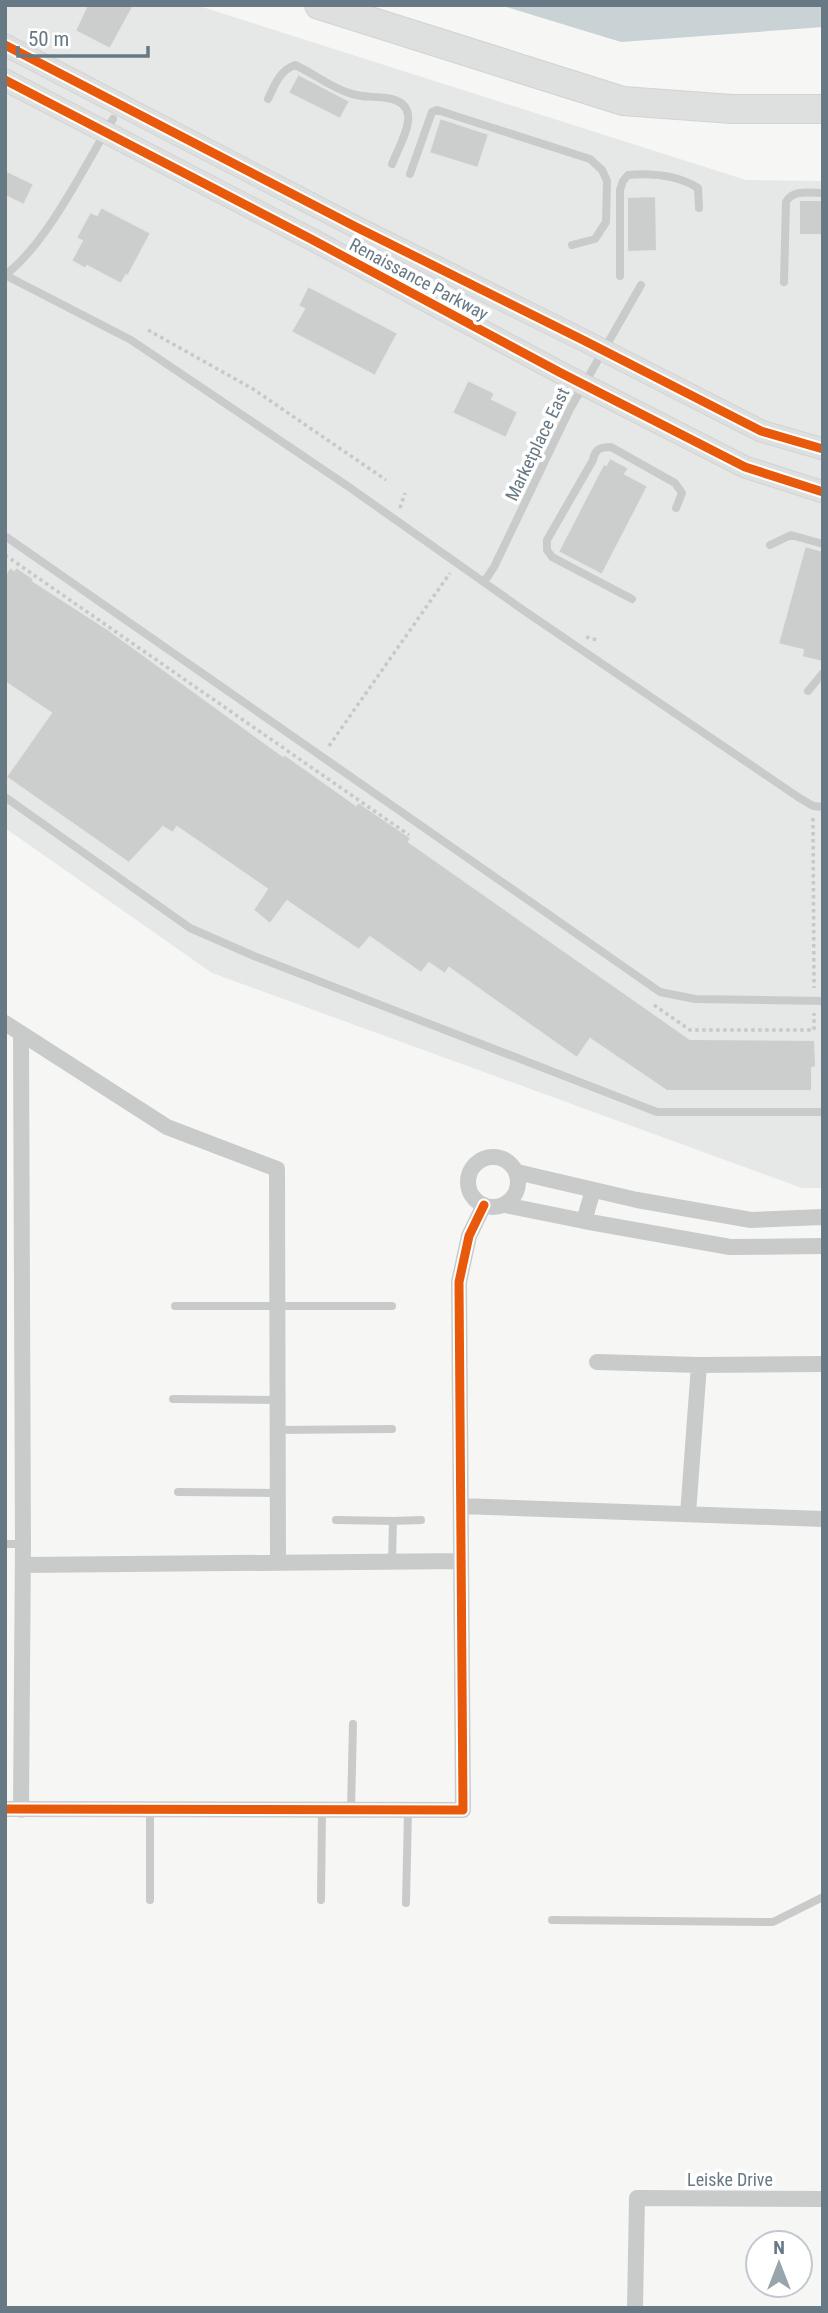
<svg xmlns="http://www.w3.org/2000/svg" width="828" height="2313" viewBox="0 0 828 2313" font-family="'Roboto Condensed',sans-serif">
<style>
.built{fill:#e6e8e8}
.water{fill:#c9d2d5}
.building{fill:#cccece;stroke:#e6e6e5;stroke-width:2}
.lines{fill:none;stroke-linecap:round;stroke-linejoin:round}
.secondary-casing{stroke:#d2d3d3;stroke-width:23}
.highway-casing{stroke:#d2d3d3;stroke-width:30}
.path{stroke:#c7c8c9;stroke-width:3.5;stroke-dasharray:3.5 3.5;stroke-linecap:butt}
.lane{stroke:#c9cbcb;stroke-width:8}
.street{stroke:#c9cbcb;stroke-width:16}
.secondary{stroke:#dedfdf;stroke-width:21}
.highway{stroke:#dedfdf;stroke-width:28}
.cycleway-casing{stroke:#fff;stroke-width:13}
.cycleway{stroke:#e8590c;stroke-width:9}
.labels{text-anchor:middle;dominant-baseline:central;stroke-width:7;stroke-linejoin:round;paint-order:stroke}
.street-label{font-size:18px;fill:#677985;stroke:#fff}
</style>
<rect width="100%" height="100%" fill="#f6f6f5"/>
<path class="built" d="M5 5H196L746 180 823 181V1188H802L212 973 5 828Z"/>
<path class="water" d="M500 5H823V27L621 42Z"/>
<path class="building" d="M87 5H134L110 49 75 31Z
M298 74 350 101 340 119 288 93Z
M440 118 489 134 478 168 429 153Z
M5 170 34 184 24 205 5 196Z
M656 196 657 251 627 252V197Z
M799 200H823V235H799Z
M101 207 151 233 128 276 126 275 121 284 87 266 86 269 71 261 82 241 76 238 90 212 97 215Z
M308 286 398 333 375 376 291 332 304 309 298 306Z
M468 380 495 393 492 399 518 412 506 438 452 413Z
M610 458 629 468 625 474 648 486 602 575 558 552 604 463 606 465Z
M805 546 823 551V662L802 657 803 650 778 644Z
M10 567 14 570 16 567 34 579 33 581 109 630 283 756 284 754 356 805 358 802 411 838 409 842 690 1039 815 1040 816 1067 812 1068V1091H667L590 1039 577 1058 449 968 445 974 429 963 421 973 370 937 359 950 287 901 270 924 253 910 267 889 177 827 173 833 163 827 129 863 6 777 51 713 5 682V575Z"/>
<g class="lines">
<g class="secondary-casing">
<path id="secondary" d="M5 45 356 227 583 340 761 431 823 449
M5 80 311 239 561 373 745 467 823 492"/>
</g>
<g class="highway-casing">
<path id="highway" d="M319 5 623 101 732 109H823"/>
</g>
<path class="path" d="M148 330 253 389 386 480
M400 508 405 493
M5 555 409 835
M586 637 597 640
M329 746 450 573
M813 818 814 988
M654 1005 690 1030H814V1013"/>
<path class="lane" d="M268 99C275 85 279 71 295 65 313 73 330 87 349 93 361 98 374 96 387 98 426 104 401 141 392 164
M410 174 432 112 437 110 590 159 602 170 607 181 606 222 595 239 572 245
M5 275 131 340 349 487 526 612 798 797 813 806 823 807
M5 275C47 244 85 165 113 119
M620 276V190L623 181 628 175C652 173 677 175 698 188L699 208
M784 282 786 202C793 189 810 193 823 193
M5 536 660 992 695 999 823 1001
M770 545 791 535 823 544
M484 582 494 567 570 409 641 285
M632 599 552 557 547 550V540L593 460C595 449 600 447 611 447L675 483 682 493 676 508
M808 691 823 673
M5 797 190 928 254 956 657 1112H823
M175 1306H392
M173 1399 278 1400
M277 1430 392 1429
M178 1492 277 1493
M336 1520 393 1521 392 1562
M393 1521 421 1520
M5 1544H23
M150 1810V1900
M351 1810 353 1724
M321 1900 322 1810
M406 1903 408 1810
M552 1920 773 1922 823 1897"/>
<path class="street" d="M5 1023 167 1127 277 1169 278 1563
M21 1034 23 1544 21 1810
M468 1182a25 25 0 1 1 50 0a25 25 0 1 1-50 0Z
M517 1172 637 1200 751 1220 823 1217
M505 1205 584 1221 730 1247 823 1246
M584 1221 593 1190
M597 1362 699 1365 823 1364
M461 1506 823 1519
M688 1514 699 1365
M23 1565 461 1561
M5 1809 463 1810 459 1282 469 1236 484 1205
M635 2308 637 2198 823 2199"/>
<use href="#secondary" class="secondary"/>
<use href="#highway" class="highway"/>
<g class="cycleway-casing">
<path id="cycleway" d="M5 45 356 227 583 340 761 431 823 449
M5 80 311 239 561 373 745 467 823 492
M5 1809 463 1810 459 1282 469 1236 484 1205"/>
</g>
<use href="#cycleway" class="cycleway"/>
</g>
<g class="labels">
<g class="street-label">
<text transform="translate(419 279) rotate(28)">Renaissance Parkway</text>
<text transform="translate(537 444) rotate(-64)">Marketplace East</text>
<text x="730" y="2179">Leiske Drive</text>
</g>
</g>
<rect width="828" height="2313" fill="none" stroke="#677985" stroke-width="14"/>
<g transform="translate(779 2264)"><circle r="33" fill="#ffffff" stroke="#c2c9ce" stroke-width="2"/>
<path d="M0-5L12 26L0 18L-12 26Z" fill="#99a5ac"/>
<text y="-10" font-size="19" font-weight="bold" text-anchor="middle" fill="#677985">N</text>
</g>
<path d="M18 46v10h130v-10" fill="none" stroke="#677985" stroke-width="3.5"/>
<text x="28" y="46" font-size="21" fill="#677985" stroke="#ffffff" stroke-width="5" paint-order="stroke">50 m</text>
</svg>
